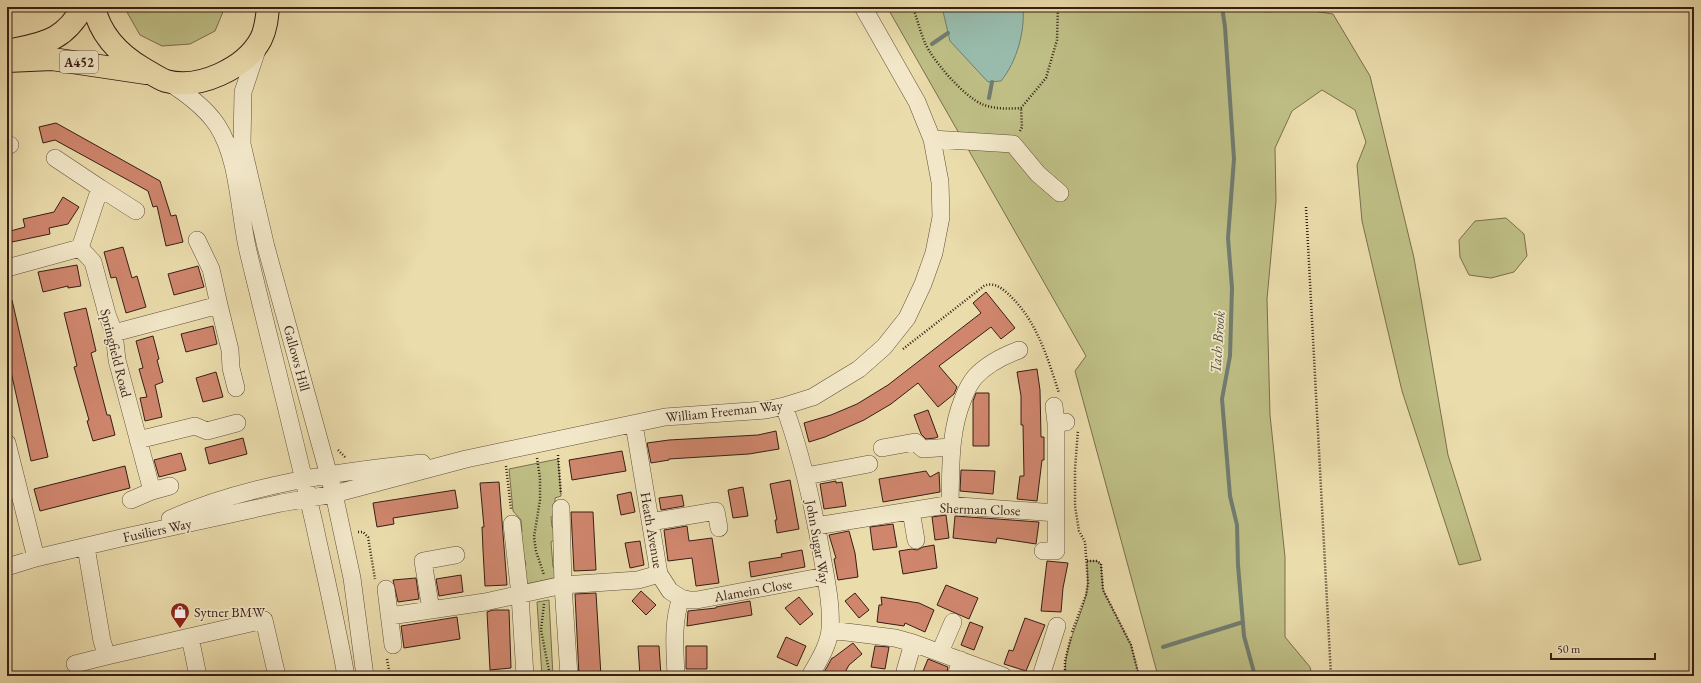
<svg xmlns="http://www.w3.org/2000/svg" width="1701" height="683" viewBox="0 0 1701 683" font-family="'EB Garamond',serif">
<style>
.green{fill:#bebe85;stroke:#7a6e4d}
.water{fill:#98bbac;stroke:#717c70}
.lines{fill:none;stroke-linecap:round;stroke-linejoin:round}
.stream{stroke:#717c70;stroke-width:4}
.building{fill:#cf866d;stroke:#361e15}
.minor-casing{stroke:#634e3b;stroke-width:18}
.highway-casing{stroke:#361e15;stroke-width:24}
.path{stroke:#361e15;stroke-width:2.5;stroke-dasharray:1 2;stroke-linecap:butt}
.minor{stroke:#f2e8c9;stroke-width:17}
.highway{stroke:#ebdcac;stroke-width:22}
.labels{text-anchor:middle;dominant-baseline:central;stroke-width:3.5;stroke-linejoin:round;paint-order:stroke}
.shield{fill:#f2e8c9;stroke:#6e5b4b;stroke-width:1}
.shield-label{font-size:13px;font-weight:bold;fill:#361e15}
.street-label{font-size:14px;fill:#361e15;stroke:#f2e8c9}
.poi-label{font-size:14px;fill:#361e15;stroke:#f2e8c9;text-anchor:start}
.water-label{font-size:15px;font-style:italic;fill:#534d42;stroke:#f2e8c9}
</style>
<rect width="100%" height="100%" fill="#ebdcac"/>
<filter id="stains"><feTurbulence type="fractalNoise" baseFrequency=".005" numOctaves="4"/><feColorMatrix values="0 0 0 0 .2 0 0 0 0 .09 0 0 0 0 .02 0 0 0 .5 -.17"/></filter>
<radialGradient id="worn" r=".72"><stop offset=".6" stop-color="#630" stop-opacity="0"/><stop offset="1" stop-color="#630" stop-opacity=".3"/></radialGradient>
<path class="green" d="M125 7H225L215 31 190 44 162 46 140 35 128 14Z
M887 7H1256L1265 12 1306 10 1333 14 1370 76 1414 258 1448 455 1481 560 1459 565 1402 391 1362 221 1357 165 1366 142 1355 110 1322 90 1292 111 1275 148 1276 201 1267 299 1270 415 1285 557V637L1310 667 1312 676H1158L1075 371 1086 356Z
M1506 218 1524 234 1527 256 1514 272 1491 278 1469 275 1460 257 1459 240 1475 221Z
M558 459 561 496 555 498V513L551 517 552 527 557 531V538L551 542 553 567 558 569 559 577 522 585 520 569 526 565C524 554 520 547 519 536L522 532 521 520 513 511 509 469Z
M1087 561H1097L1101 564 1103 590 1131 645 1139 676H1065C1064 646 1079 623 1086 595 1089 584 1087 572 1087 561Z
M549 600 553 676H542L537 602Z"/>
<path class="water" d="M942 7H1023C1025 32 1017 61 1001 81L988 82 950 41Z"/>
<g class="lines">
<path class="stream" d="M1222 7 1225 27 1234 159 1228 238 1232 288 1230 356 1222 399 1230 496 1237 525 1238 565 1244 636 1255 676
M932 44 948 33
M989 98 992 82
M1163 647 1243 622"/>
</g>
<path class="building" d="M56 123 160 181 171 216 176 215 183 242 166 246 157 206 153 207 148 191 55 140 43 143 39 127Z
M63 197 79 207 68 224 49 228 50 234 7 243V232L25 227 23 219 54 212Z
M123 247 132 278 137 276 146 307 126 313 116 277 111 278 104 252Z
M77 265 81 286 68 288V286L43 292 38 272Z
M198 266 204 287 174 295 168 274Z
M986 292 1015 328 1001 339 991 327 939 366 957 387 954 394 938 407 918 383 891 404 864 420 825 437 809 442 804 423 831 415 857 404 888 385 981 313 973 303Z
M12 300 48 457 31 461 7 354V301Z
M86 308 96 351 91 353 107 415H110L115 435 93 441 87 421 89 420 74 367 77 366 64 313Z
M213 326 217 344 186 352 181 334Z
M153 336 159 359 157 360 163 382 155 385 162 417 145 421 140 398 147 397 139 369 143 368 136 341Z
M1037 369 1040 390 1041 437H1044V460H1042L1037 501 1017 499 1020 476H1024L1023 425H1021V396L1017 372Z
M216 372 223 397 203 402 196 378Z
M976 393H989V446H973V401Z
M928 410 938 437 935 438 926 439 921 434 914 415Z
M776 431 779 449 749 454 669 459V460L651 463 647 443 669 440 758 435Z
M243 438 247 454 209 464 205 448Z
M622 451 626 471 572 480 569 460Z
M181 453 186 470 159 477 154 460Z
M125 466 130 488 40 511 34 489Z
M961 470 995 471 993 494 960 491Z
M926 471 930 477 939 472 940 492 883 502 879 479Z
M790 480 799 529 777 533 775 520H777L770 484Z
M836 481V483L842 482 846 506 824 509 820 484Z
M499 482 507 585 485 586 483 550 482 527H484L480 483Z
M743 487 748 516 733 518 728 490Z
M455 490 458 508 393 518 394 524 377 527 373 503Z
M631 492 635 512 621 515 617 495Z
M682 495 684 506 661 510 659 498Z
M571 512H593L596 570 574 571Z
M946 515 949 538 935 540 932 517Z
M955 516 1039 522 1036 544 997 538 996 543 953 538Z
M893 524 897 547 873 550 870 527Z
M687 526 689 541 712 538 719 583 696 586 692 558 668 561 664 530Z
M849 531 855 553 858 577 838 580 834 559 836 558 829 535Z
M640 541 644 565 630 568 625 543Z
M934 545 937 568 903 574 899 551 912 549 917 550 923 547Z
M802 550 805 567 751 577 749 562 782 557 781 554Z
M1047 561 1068 563 1063 588 1061 612 1041 611Z
M461 575 463 592 439 596 436 579Z
M416 578 419 599 398 602 393 580Z
M946 585 978 598 969 619 937 605Z
M641 591 656 605 646 615 632 601Z
M596 593 601 676H579L575 594Z
M855 593 869 610 859 618 845 601Z
M799 597 813 614 800 625 785 608Z
M881 597 919 603 934 610 925 632 905 623 904 626 877 622 879 605H882Z
M750 601 752 615 687 626 688 611 716 608V607Z
M493 610H509L511 668 490 670 487 612Z
M457 617 460 639 404 648 401 626Z
M1025 618 1045 625 1026 671 1004 664 1009 650 1013 651Z
M970 622 983 627 974 650 961 645Z
M786 637 806 646 797 666 777 657Z
M853 643 862 654 849 665 843 676H822L832 658H833Z
M638 646H659L661 676H640Z
M686 646H707V669H686Z
M875 646 889 647 885 669 871 667Z
M928 659 948 667 946 676H921Z"/>
<g class="lines">
<g class="minor-casing">
<path id="minor" d="M258 47 243 92 242 144 266 247 334 494 352 578 365 676
M167 81C185 93 205 107 217 125 239 158 239 213 248 251 270 342 293 432 314 523 325 574 337 625 346 676
M932 139 1013 144 1038 174 1060 193
M7 145H10
M55 158 100 188 80 248
M100 188 136 211
M7 268 80 248 93 262 107 314 114 333 117 360 152 491 131 500
M219 305 230 350 231 368 236 388
M114 333 219 305 211 269 197 240
M784 406C802 455 813 505 822 556 826 580 832 605 830 629 829 645 818 662 810 676
M1054 406 1056 423
M634 424 659 574 670 591 681 598C672 623 675 650 676 676
M138 440 195 426 207 431 237 423
M7 443 36 558
M882 448 915 442 923 449 951 447
M806 476 869 464
M152 491 170 486
M950 505C951 469 949 433 963 399 966 391 969 384 975 377 987 364 1003 356 1019 350
M561 508 563 585 569 676
M911 511 916 540
M1056 513V423L1066 422
M170 519C244 485 342 471 422 463
M650 522 716 511 719 528
M512 524 520 595 525 676
M816 526 946 505 1056 513V551H1043
M86 547 102 641 107 656 264 620 277 676
M7 567 36 558 121 538 281 503 334 494 466 459 665 417 766 410 784 406 813 397 859 369 884 347 907 318 923 284 934 253 941 217 940 182 932 139 917 102 863 7
M386 589 393 645
M681 598 689 600H697L825 576
M431 610 423 561 456 555
M390 616 485 602 563 585 638 580 659 574
M830 630 895 638 913 643 1003 676
M190 637 198 676
M940 652 953 622
M75 664 107 656
M905 671 913 643
M956 676 961 660
M1041 676 1057 626"/>
</g>
<g class="highway-casing">
<path id="highway" d="M94 7C100 35 120 55 144 69 151 73 158 78 166 81 198 90 245 69 261 39 266 29 267 18 268 7
M16 49C49 43 66 37 83 7
M7 61 52 59 146 73"/>
</g>
<path class="path" d="M913 7C917 19 920 31 925 43 933 61 965 98 984 105 996 109 1008 109 1021 108L1046 78 1057 40 1058 7
M1020 131 1022 127 1021 108
M1306 207 1331 676
M903 349 984 286C993 282 1000 287 1006 292 1036 318 1047 356 1059 393
M338 450 346 458
M558 455 561 494
M537 458 540 478V500L534 537 536 551 544 575
M506 466 511 509
M358 532H363L368 537 375 579
M1087 561H1097L1101 564 1103 590 1131 645 1139 676
M544 604 541 630 550 676
M1072 632 1086 595 1088 583 1085 542 1079 531 1075 506V469L1078 430
M387 659 390 676
M1065 676V661L1071 637"/>
<use href="#minor" class="minor"/>
<use href="#highway" class="highway"/>
</g>
<defs>
<g id="shop-pin" transform="scale(1)"><path d="M0 17L-7.5 6A9.5 9.5 0 1 1 7.5 6Z" fill="#8f2418" stroke="#f2e8c9"/><path d="M-5-2.5h2.3a2.7 3.5 0 0 1 5.4 0H5L5.5 6h-11ZM-1.5-2.5h3a1.5 2.3 0 0 0-3 0Z" fill="#fff"/></g>
</defs>
<g fill-rule="evenodd">
<use href="#shop-pin" x="180" y="612"/>
</g>
<g class="labels">
<rect class="shield" x="60" y="51" width="38" height="22" rx="3"/>
<g class="shield-label">
<text x="79" y="62">A452</text>
</g>
<g class="street-label">
<text transform="translate(116 353) rotate(76)">Springfield Road</text>
<text transform="translate(297 358) rotate(75)">Gallows Hill</text>
<text transform="translate(724 411) rotate(-6)">William Freeman Way</text>
<text transform="translate(980 509) rotate(2)">Sherman Close</text>
<text transform="translate(157 530) rotate(-12)">Fusiliers Way</text>
<text transform="translate(652 530) rotate(80)">Heath Avenue</text>
<text transform="translate(818 542) rotate(80)">John Sugar Way</text>
<text transform="translate(753 590) rotate(-10)">Alamein Close</text>
</g>
<g class="poi-label">
<text x="194" y="612">Sytner BMW</text>
</g>
<g class="water-label">
<text transform="translate(1217 342) rotate(-86)">Tach Brook</text>
</g>
</g>
<rect width="1701" height="683" fill="none" stroke="#ebdcac" stroke-width="24"/>
<rect x="8" y="8" width="1685" height="667" fill="none" stroke="#361e15" stroke-width="2"/>
<rect x="12" y="12" width="1677" height="659" fill="none" stroke="#361e15"/>
<path d="M1551 653v6h104v-6" fill="none" stroke="#361e15" stroke-width="2"/>
<text x="1557" y="653" font-size="12" fill="#361e15" stroke="#f2e8c9" stroke-width="3" paint-order="stroke">50 m</text>
<rect width="100%" height="100%" filter="url(#stains)"/>
<rect width="100%" height="100%" fill="url(#worn)"/>
</svg>
